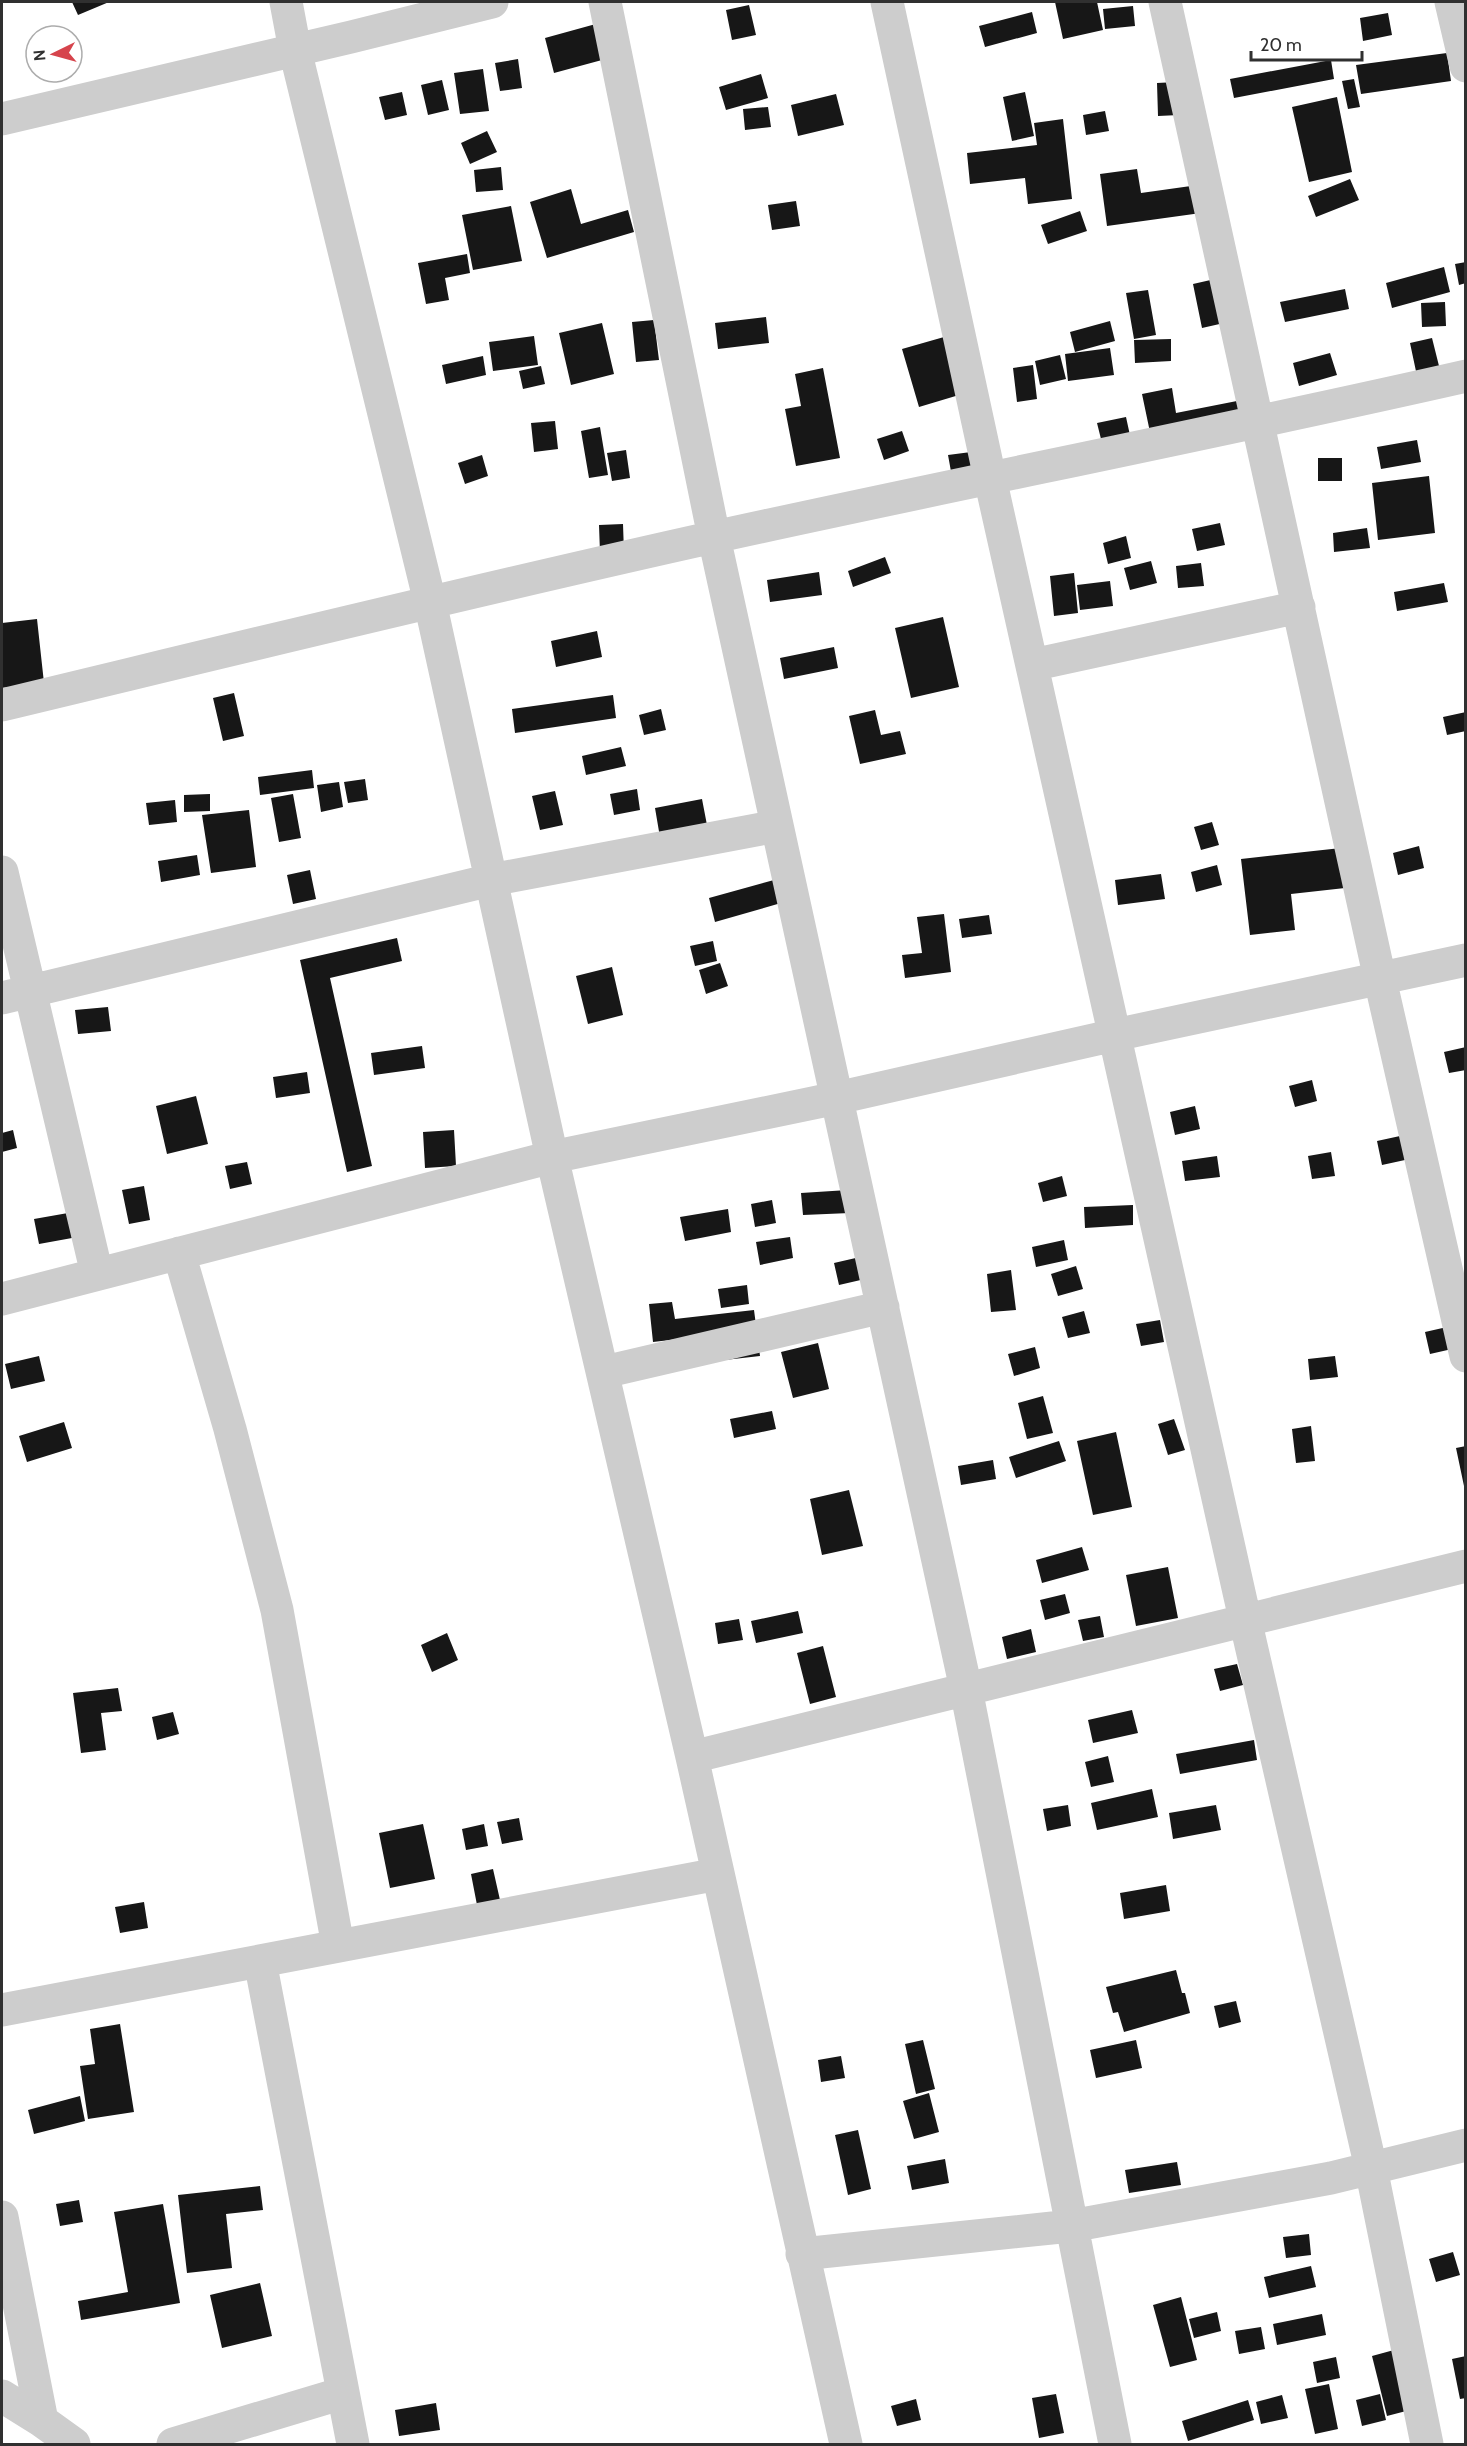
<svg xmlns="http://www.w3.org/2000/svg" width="1467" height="2446" viewBox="0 0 1467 2446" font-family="Cabin,sans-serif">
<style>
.building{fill:#171717}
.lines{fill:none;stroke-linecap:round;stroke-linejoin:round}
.minor{stroke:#cdcdcd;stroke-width:33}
</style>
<rect width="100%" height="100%" fill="#fff"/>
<path class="building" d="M72 2H109L78 15Z
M1055 2H1097L1103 30 1063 39Z
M749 5 756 35 732 40 726 10Z
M1133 6 1135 26 1105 29 1103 9Z
M1032 12 1037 33 985 47 979 26Z
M1388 13 1392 35 1363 41 1360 18Z
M603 22 613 57 554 73 545 38Z
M1447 53 1451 81 1361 94 1356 65Z
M518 59 522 88 500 91 495 63Z
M1331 60 1334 79 1234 98 1230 79Z
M483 69 489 111 460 114 454 73Z
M761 74 768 98 726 110 719 87Z
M1354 79 1360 107 1348 109 1342 81Z
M442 80 449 110 428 115 421 85Z
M1176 82 1179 115 1158 116 1157 83Z
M402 92 407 115 385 120 379 97Z
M1025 92 1034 136 1012 141 1003 97Z
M836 94 844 125 798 136 791 105Z
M1337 97 1352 172 1309 182 1292 107Z
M768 107 771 127 745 130 743 109Z
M1105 111 1109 131 1086 135 1083 115Z
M1063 119 1072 199 1028 204 1025 178 970 184 967 153 1037 145 1034 123Z
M487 131 497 152 470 164 461 143Z
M501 167 503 190 476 192 474 170Z
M1137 169 1141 193 1198 185 1201 213 1107 226 1100 174Z
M1350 179 1359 200 1316 217 1308 196Z
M571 189 581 224 628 210 634 232 547 258 530 202Z
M796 201 800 226 772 230 768 205Z
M511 206 522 261 473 270 462 215Z
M1080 211 1087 231 1048 244 1041 225Z
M467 254 470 273 445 278 449 300 426 304 418 263Z
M1466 262V283L1459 285 1455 264Z
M1444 267 1450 292 1392 308 1386 283Z
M1215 279 1224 323 1202 328 1193 284Z
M1345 289 1349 309 1285 322 1280 302Z
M1148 290 1156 335 1134 339 1126 293Z
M1445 302 1446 326 1422 327 1421 303Z
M766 317 769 343 718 349 715 323Z
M654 320 659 360 636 362 632 322Z
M1110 321 1115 341 1075 352 1070 332Z
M602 323 614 374 571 385 559 333Z
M534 336 538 365 493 371 489 342Z
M944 337 959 395 919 407 902 349Z
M1432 338 1440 370 1417 376 1410 343Z
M1171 339V361L1135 363 1134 340Z
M1110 348 1114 375 1068 381 1065 354Z
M1330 353 1337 375 1299 386 1293 363Z
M1060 355 1066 379 1040 385 1035 361Z
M483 356 486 375 446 384 442 365Z
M1033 365 1037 399 1017 402 1013 368Z
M541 366 545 384 523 389 519 371Z
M823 368 840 458 796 466 785 409 801 406 795 374Z
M1172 388 1176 413 1242 400 1246 417 1151 437 1142 394Z
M1126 417 1131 440 1103 447 1097 423Z
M555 421 558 449 534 452 531 423Z
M600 427 608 475 589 478 581 431Z
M902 431 909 451 884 460 877 439Z
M1417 440 1421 462 1381 469 1377 447Z
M626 450 630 478 612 481 607 453Z
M971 452 974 473 952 477 948 455Z
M482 455 488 476 465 484 458 463Z
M1318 458H1342V481H1318Z
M1429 476 1435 533 1378 540 1372 483Z
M1220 523 1225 545 1197 551 1192 529Z
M623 524 624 553H600L599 525Z
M1367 528 1370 548 1334 552 1333 533Z
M1126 536 1131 558 1108 564 1103 543Z
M885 557 891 573 853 587 848 571Z
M1151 561 1157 583 1130 590 1124 568Z
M1201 563 1204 586 1178 588 1176 566Z
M819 572 822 595 770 602 767 580Z
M1074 573 1078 613 1054 616 1050 576Z
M1110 581 1113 606 1080 610 1077 585Z
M1444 583 1448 602 1397 611 1394 592Z
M943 617 959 687 911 698 895 628Z
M37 619 44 683 2 688V623Z
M597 631 602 657 556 667 551 641Z
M834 647 838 668 784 679 780 658Z
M234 693 244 736 223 741 213 698Z
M613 695 616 718 515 733 512 709Z
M661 709 666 730 644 735 639 715Z
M875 710 881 735 900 731 906 754 860 764 849 716Z
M1466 712V731L1447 735 1443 717Z
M621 747 626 766 586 775 582 756Z
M312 770 314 788 260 795 258 777Z
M365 779 368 800 348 803 344 782Z
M339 782 343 807 321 812 317 785Z
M637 789 640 810 614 815 610 794Z
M555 791 563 825 540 830 532 796Z
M210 794V811L184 812V795Z
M293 794 301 838 279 842 271 798Z
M702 799 711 846 663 855 655 808Z
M175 800 177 822 149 825 146 803Z
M249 810 256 867 211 873 202 815Z
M1212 822 1219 845 1201 850 1194 827Z
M1419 846 1424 868 1398 875 1393 853Z
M1341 848 1345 888 1291 894 1295 930 1250 935 1241 859Z
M197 855 200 875 161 882 158 861Z
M1217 865 1222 885 1196 892 1191 872Z
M310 870 316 899 293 904 287 875Z
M1161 874 1165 899 1118 905 1115 880Z
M774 880 781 903 715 922 709 898Z
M944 914 951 972 905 978 902 955 922 953 917 917Z
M989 915 992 934 962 938 959 919Z
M397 938 402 961 330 978 372 1166 347 1172 300 960Z
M713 941 717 961 695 966 690 946Z
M720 963 728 986 706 994 699 970Z
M612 967 623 1015 588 1024 576 976Z
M108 1007 111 1031 78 1034 75 1010Z
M422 1046 425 1068 374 1075 371 1053Z
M1466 1047V1070L1449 1073 1444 1052Z
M307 1072 310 1093 276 1098 273 1077Z
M1312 1080 1317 1101 1295 1107 1289 1086Z
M196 1096 208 1144 167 1154 156 1106Z
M1195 1106 1200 1129 1175 1135 1170 1112Z
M13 1130 17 1148 2 1152V1133Z
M454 1130 456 1166 425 1168 423 1132Z
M1400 1136 1405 1160 1382 1165 1377 1141Z
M1331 1152 1335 1176 1312 1179 1308 1156Z
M1217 1156 1220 1177 1185 1181 1182 1161Z
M247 1162 252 1184 230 1189 225 1166Z
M1062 1176 1067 1196 1043 1202 1038 1183Z
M144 1186 150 1220 129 1224 122 1190Z
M848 1190 850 1213 803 1215 801 1193Z
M772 1200 776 1223 755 1227 751 1204Z
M1133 1205V1225L1085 1228 1084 1207Z
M728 1209 731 1232 685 1241 680 1217Z
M68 1213 72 1238 39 1244 34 1219Z
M790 1237 793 1258 760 1265 756 1242Z
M1064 1240 1068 1260 1036 1267 1032 1247Z
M860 1257 865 1279 839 1285 834 1263Z
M1076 1266 1083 1289 1058 1296 1051 1274Z
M1011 1270 1016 1310 991 1312 987 1274Z
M747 1285 749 1304 721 1308 718 1289Z
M672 1302 675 1319 754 1310 760 1356 716 1361 713 1335 653 1342 649 1304Z
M1084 1311 1090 1333 1068 1338 1062 1317Z
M1160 1320 1164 1342 1141 1346 1136 1324Z
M1447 1327 1452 1349 1430 1354 1425 1332Z
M818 1343 829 1389 793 1398 781 1352Z
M1035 1347 1040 1368 1014 1376 1008 1354Z
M39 1356 45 1381 11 1389 5 1364Z
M1335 1356 1338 1377 1310 1380 1308 1359Z
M1043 1396 1053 1433 1027 1439 1018 1403Z
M772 1411 776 1429 734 1438 730 1419Z
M1174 1419 1185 1450 1168 1455 1158 1424Z
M64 1422 72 1448 27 1462 19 1436Z
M1311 1426 1315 1461 1296 1463 1292 1429Z
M1116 1432 1132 1507 1093 1515 1077 1441Z
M1059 1441 1066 1461 1016 1478 1009 1457Z
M1466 1446V1486H1464L1456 1448Z
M993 1460 996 1479 961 1485 958 1466Z
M849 1490 863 1546 822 1555 810 1499Z
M1082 1547 1089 1570 1042 1583 1036 1560Z
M1168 1567 1178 1618 1136 1626 1126 1575Z
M1065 1594 1070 1613 1045 1620 1040 1600Z
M798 1611 803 1633 756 1643 751 1621Z
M1100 1616 1104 1637 1083 1641 1078 1620Z
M739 1619 743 1640 718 1644 715 1623Z
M1031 1629 1036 1652 1007 1659 1002 1637Z
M447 1633 458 1660 432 1672 421 1645Z
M823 1646 836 1697 810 1704 797 1653Z
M1237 1664 1243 1685 1220 1691 1214 1669Z
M118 1688 122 1711 101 1713 106 1750 81 1753 73 1693Z
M1132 1710 1138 1733 1093 1743 1088 1720Z
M173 1712 179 1734 157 1740 152 1717Z
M1254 1740 1257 1760 1180 1774 1176 1754Z
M1108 1756 1114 1782 1091 1787 1085 1762Z
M1152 1789 1158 1817 1097 1830 1091 1803Z
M1068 1805 1071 1826 1047 1831 1043 1809Z
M1216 1805 1221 1830 1173 1839 1169 1813Z
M519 1818 523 1840 502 1844 497 1822Z
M423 1824 435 1879 390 1888 379 1833Z
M484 1824 488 1846 466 1850 462 1829Z
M493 1869 500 1900 477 1905 471 1874Z
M1166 1885 1170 1911 1124 1919 1120 1893Z
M144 1902 148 1928 120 1933 115 1907Z
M1176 1970 1182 1993H1185L1190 2013 1124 2032 1118 2012 1113 2013 1106 1987Z
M1236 2001 1241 2022 1219 2028 1214 2006Z
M120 2024 134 2112 88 2119 80 2066 95 2064 90 2029Z
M923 2040 935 2089 916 2094 905 2044Z
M1136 2040 1142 2068 1096 2078 1090 2050Z
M841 2056 845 2078 821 2082 818 2060Z
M929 2093 939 2132 914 2139 903 2101Z
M80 2096 85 2121 34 2134 28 2110Z
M858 2130 871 2189 848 2195 835 2135Z
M945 2159 949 2183 912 2190 907 2166Z
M1177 2162 1181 2185 1129 2193 1125 2170Z
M260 2186 263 2210 226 2214 232 2268 187 2273 178 2195Z
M79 2200 83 2222 60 2226 56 2204Z
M163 2204 180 2303 81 2320 78 2301 128 2292 114 2212Z
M1309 2234 1311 2255 1286 2258 1283 2237Z
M1453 2252 1460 2275 1436 2282 1429 2259Z
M1311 2266 1316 2287 1269 2298 1264 2277Z
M260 2283 272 2336 222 2348 210 2295Z
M1181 2297 1197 2360 1170 2367 1153 2305Z
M1217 2312 1221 2331 1194 2338 1189 2319Z
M1322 2314 1326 2335 1277 2345 1273 2324Z
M1261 2327 1265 2349 1239 2354 1235 2331Z
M1394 2350 1410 2410 1387 2416 1372 2356Z
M1466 2356V2398L1460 2399 1452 2359Z
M1336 2357 1340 2378 1317 2383 1313 2362Z
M1329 2384 1338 2429 1315 2434 1305 2389Z
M1056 2394 1064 2433 1039 2438 1032 2398Z
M1380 2394 1386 2420 1362 2426 1356 2400Z
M1282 2395 1288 2418 1261 2424 1256 2402Z
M916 2399 921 2420 897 2426 891 2406Z
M1248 2400 1254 2420 1188 2441 1182 2421Z
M436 2403 440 2430 399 2436 395 2410Z"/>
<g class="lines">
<path class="minor" d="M286 2 295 50 430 602 552 1157 692 1757 846 2444
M605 2 714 537 966 1689 1115 2444
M887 2 990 478 1245 1619 1371 2168 1427 2444
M1165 2 1380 979 1466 1356
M1451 2 1466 66
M2 119 351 37 492 2
M1032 665 1299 607
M2 705C239 648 475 590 714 537 964 482 1215 433 1466 376
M2 872 97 1274
M2 998 491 880 777 826
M179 1253 230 1429 277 1610 338 1946
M2 1299 552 1157 837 1098 1115 1035 1466 960
M604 1372 883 1307
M692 1757 1466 1566
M260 1961 353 2444
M2 2010 718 1874
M2 2217 42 2421
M802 2254 1071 2226 1331 2178 1466 2145
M2 2396 42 2421 74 2444
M173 2444 343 2393"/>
</g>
<rect width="1467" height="2446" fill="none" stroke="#303030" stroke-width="6"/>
<g transform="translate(54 54) rotate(265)"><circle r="28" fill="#ffffff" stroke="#acacac" stroke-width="1.5"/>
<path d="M0-4.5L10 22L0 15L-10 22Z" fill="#d6444c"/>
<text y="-9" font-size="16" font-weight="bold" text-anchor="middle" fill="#303030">N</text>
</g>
<path d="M1251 51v9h111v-9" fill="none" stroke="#303030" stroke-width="3"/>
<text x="1260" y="51" font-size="18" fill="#303030" stroke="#ffffff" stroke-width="4.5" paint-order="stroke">20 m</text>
</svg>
